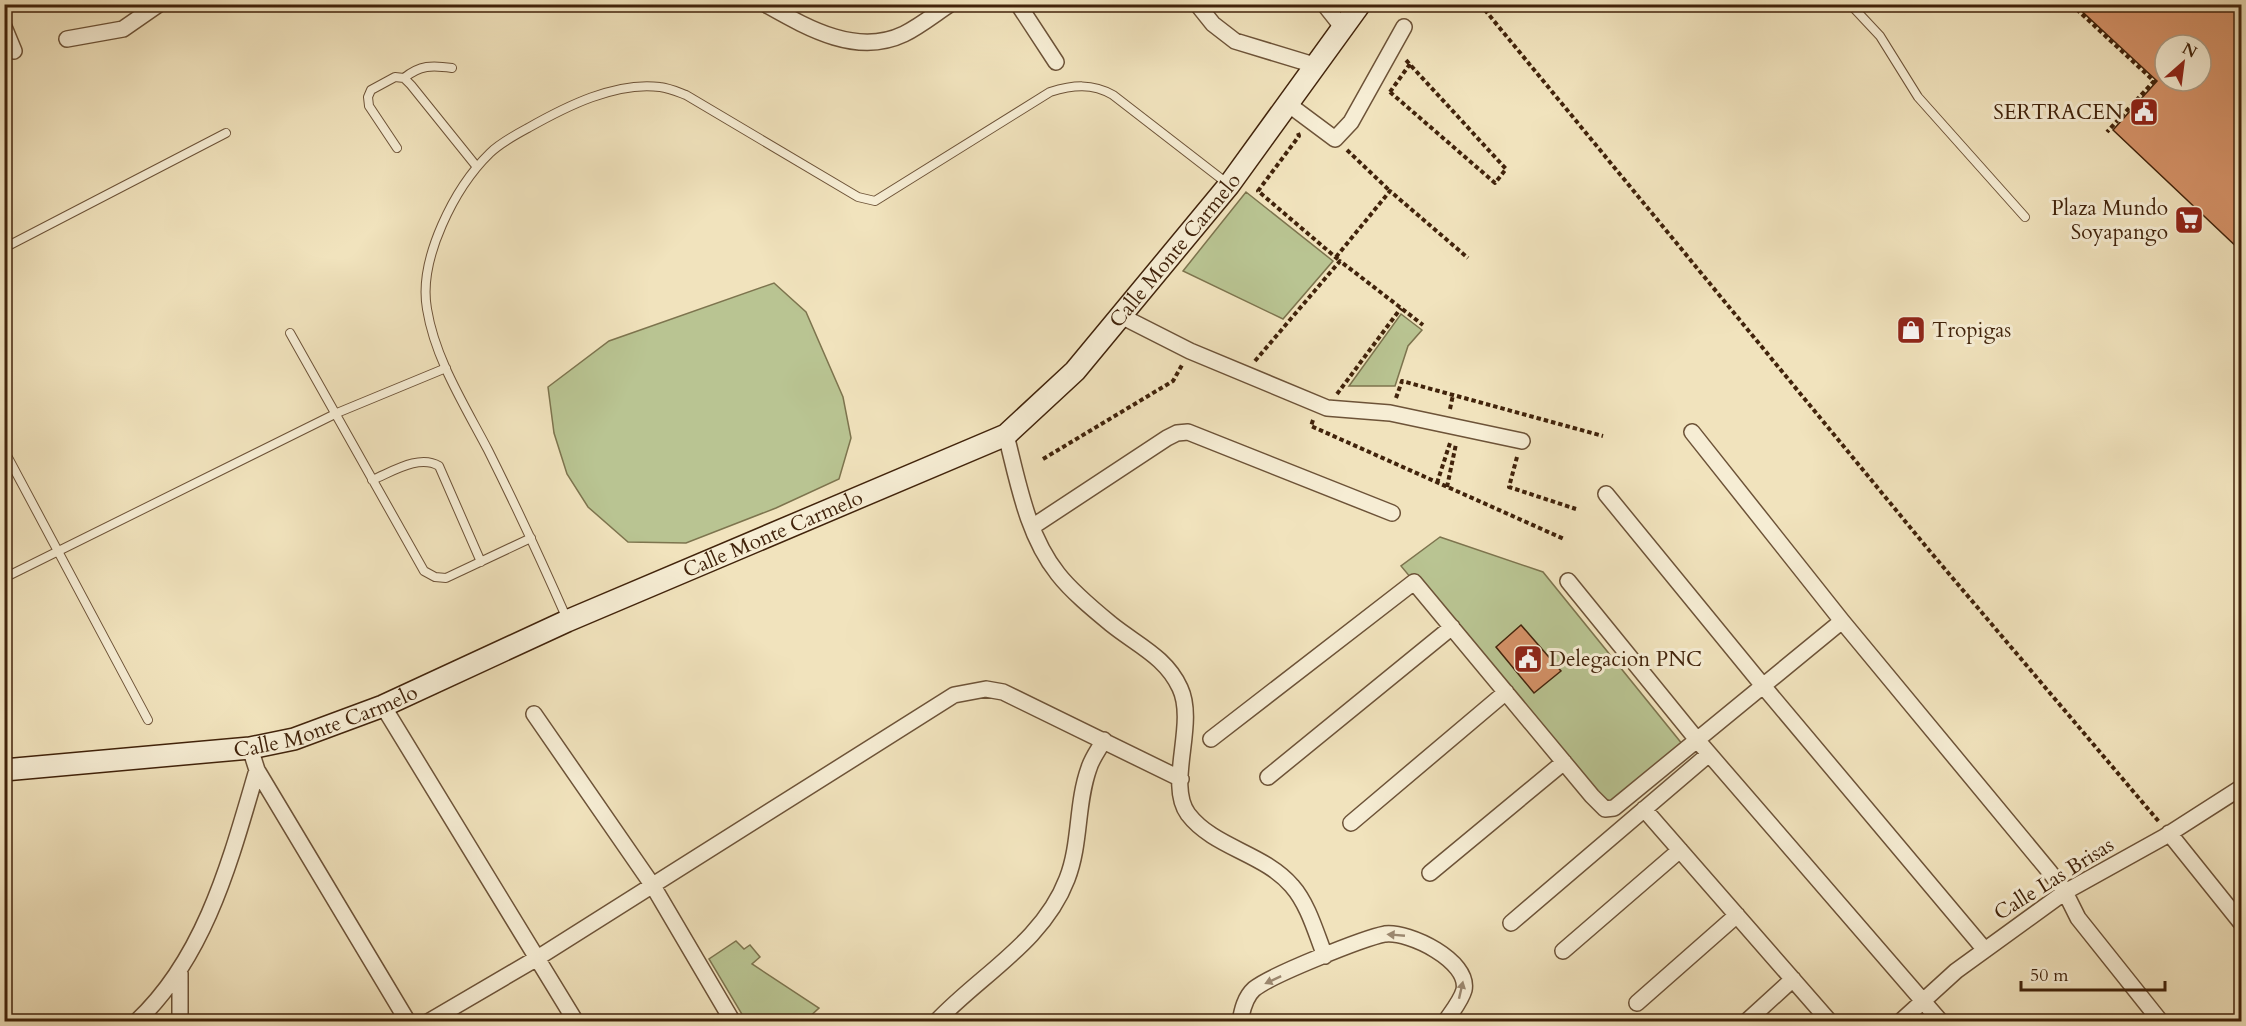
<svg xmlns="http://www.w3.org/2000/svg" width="2246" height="1026" viewBox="0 0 2246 1026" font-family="Cardo,serif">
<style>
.green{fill:#b9c492;stroke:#7d744e;stroke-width:1.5}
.building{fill:#d59268;stroke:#41230b;stroke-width:1.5;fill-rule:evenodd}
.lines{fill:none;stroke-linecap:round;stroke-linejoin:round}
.lane-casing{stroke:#6d5338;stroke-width:10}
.street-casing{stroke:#6d5338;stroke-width:18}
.secondary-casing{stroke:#41230b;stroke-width:24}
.path{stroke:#41230b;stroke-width:4;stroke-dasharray:4.5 3;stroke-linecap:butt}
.lane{stroke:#f6edd4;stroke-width:8}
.street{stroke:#f6edd4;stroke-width:15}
.secondary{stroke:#f6edd4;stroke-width:21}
.oneway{fill:#9c8870}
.labels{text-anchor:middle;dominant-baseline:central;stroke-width:6;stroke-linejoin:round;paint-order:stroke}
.poi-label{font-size:21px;fill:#41230b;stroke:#f6edd4;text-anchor:end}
.street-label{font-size:21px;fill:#41230b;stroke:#f6edd4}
</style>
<rect width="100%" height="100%" fill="#f1e3bd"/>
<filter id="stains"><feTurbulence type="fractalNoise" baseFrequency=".00333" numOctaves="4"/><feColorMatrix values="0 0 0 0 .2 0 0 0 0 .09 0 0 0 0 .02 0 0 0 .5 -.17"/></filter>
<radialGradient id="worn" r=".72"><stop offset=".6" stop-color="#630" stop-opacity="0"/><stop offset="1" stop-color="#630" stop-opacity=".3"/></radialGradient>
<path class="green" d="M1246 192 1333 261 1283 319 1183 271Z
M774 283 806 312 843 397 851 438 839 479 776 508 686 543 628 542 588 507 567 474 554 433 548 387 609 341Z
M1401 314 1422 330 1408 346 1395 386H1349Z
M1440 537 1543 572 1687 750 1614 808 1589 793 1401 566Z
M736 941 744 949 750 945 760 957 752 964 819 1008 805 1021H746L709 959Z"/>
<path class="building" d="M2074 4H2241V251L2113 130 2157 81ZM2165 45H2201V81H2165Z
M1521 625 1561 671 1534 693 1496 647Z"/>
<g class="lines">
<g class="lane-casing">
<path id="lane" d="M1850 4 1880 36 1918 97 2025 217
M404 78C420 65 432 65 452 68
M397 148 369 106 368 97 371 90 395 77 404 78 411 85 477 167
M4 248 226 133
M290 333 424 571 435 577 446 578 531 538
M4 450 148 720
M372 480C392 472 419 454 439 466L481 562
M4 578 337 413 446 368
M567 619C542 562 516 506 488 450 465 406 435 359 427 309 418 259 455 187 490 153 500 143 515 135 528 128 565 107 616 81 660 87 669 88 678 92 686 95L858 197 875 201 1050 92C1073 85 1092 83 1113 95L1228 184"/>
</g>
<g class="street-casing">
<path id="street" d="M765 4C806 27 856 57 904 34 920 26 935 14 950 4
M1018 4 1056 62
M1197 4 1213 24 1235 41 1314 65
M1324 4 1343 28
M4 27 14 51
M67 39 123 29 159 4
M1288 104 1335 139 1351 122 1404 27
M1121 316 1190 351 1327 408 1390 413 1522 441
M1692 432 1842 621 2049 871 2065 892 2078 918 2161 1022
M1006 435C1018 482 1027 535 1058 574 1072 592 1094 610 1111 624 1137 645 1166 657 1180 688 1197 724 1166 784 1188 814 1214 848 1264 853 1292 886 1308 904 1316 933 1325 956
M1606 494 1764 687 1985 950
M1032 527 1167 438 1177 433 1188 432 1392 513
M1568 581 1698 741 1941 1022
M383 706 576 1022
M534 714 653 886 733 1022
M1211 739 1414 582 1592 796 1605 809 1614 808 1842 621
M250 748 257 770 408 1022
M1268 777 1452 627
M1644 809 1830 1022
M1351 823 1506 692
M2169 833 2242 924
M1430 873 1564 762
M1511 923 1709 754
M1563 951 1680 850
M180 973V1022
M1637 1003 1737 915
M136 1022C206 957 231 858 257 770
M428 1022 539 957 954 695 986 689 1003 692 1181 779
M936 1022C980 975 1043 942 1067 879 1081 843 1076 804 1089 768 1092 758 1099 749 1104 740
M1240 1022C1242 1010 1245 997 1254 989 1271 975 1364 938 1385 934 1409 931 1470 961 1464 990 1461 1001 1451 1013 1445 1022
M1746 1022 1793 979
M1900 1022 1956 971 2065 892 2164 837 2242 787"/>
</g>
<g class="secondary-casing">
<g id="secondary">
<path id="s1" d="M4 770 250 748 294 739 383 706 567 621 1006 435 1075 371 1229 185 1360 4"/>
</g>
</g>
<path class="path" d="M1480 4 1928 549 2160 823
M2071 4 2154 81 2107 132
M1390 92 1495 183 1506 169 1404 58
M1390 92 1410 64
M1298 133 1299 136 1258 191 1340 261
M1347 150 1390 191
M1336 257 1390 191 1468 258
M1255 361 1340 261 1423 325
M1337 394 1401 308
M1396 398 1402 381 1603 436
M1450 409 1453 395
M1313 420 1311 426 1564 539
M1517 457 1509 487 1576 509
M1043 459 1173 381 1182 365
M1437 483 1450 443
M1447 487 1456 444"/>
<use href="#lane" class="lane"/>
<use href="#street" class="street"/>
<use href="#secondary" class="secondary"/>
</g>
<defs><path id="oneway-solid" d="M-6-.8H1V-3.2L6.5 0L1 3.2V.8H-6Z" transform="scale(1.5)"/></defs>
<g class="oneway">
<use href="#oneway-solid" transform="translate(1396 935) rotate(-175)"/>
<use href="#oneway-solid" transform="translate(1273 980) rotate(155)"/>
<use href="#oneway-solid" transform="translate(1461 990) rotate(-77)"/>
</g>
<defs>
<g id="civic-square" transform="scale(1.5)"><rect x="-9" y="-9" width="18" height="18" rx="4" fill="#8f2418" stroke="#f6edd4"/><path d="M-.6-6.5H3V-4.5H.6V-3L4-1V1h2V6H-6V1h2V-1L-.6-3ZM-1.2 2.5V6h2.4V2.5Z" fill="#fff"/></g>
<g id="supermarket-square" transform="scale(1.5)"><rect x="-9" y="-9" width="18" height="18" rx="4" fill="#8f2418" stroke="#f6edd4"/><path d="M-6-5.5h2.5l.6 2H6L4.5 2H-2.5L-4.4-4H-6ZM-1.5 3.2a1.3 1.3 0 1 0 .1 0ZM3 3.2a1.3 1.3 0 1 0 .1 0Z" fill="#fff"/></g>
<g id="shop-square" transform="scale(1.5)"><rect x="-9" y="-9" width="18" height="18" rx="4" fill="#8f2418" stroke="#f6edd4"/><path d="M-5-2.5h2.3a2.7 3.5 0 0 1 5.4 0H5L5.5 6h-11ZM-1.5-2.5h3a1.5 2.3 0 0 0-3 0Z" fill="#fff"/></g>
</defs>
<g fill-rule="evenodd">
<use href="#civic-square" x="2144" y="112"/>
<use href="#supermarket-square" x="2189" y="220"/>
<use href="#shop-square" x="1911" y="330"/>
<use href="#civic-square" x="1528" y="659"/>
</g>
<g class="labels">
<g class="poi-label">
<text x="2123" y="112">SERTRACEN</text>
<text x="2168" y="208">Plaza Mundo<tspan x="2168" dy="24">Soyapango</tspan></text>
<text x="1932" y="330" text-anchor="start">Tropigas</text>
<text x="1549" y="659" text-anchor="start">Delegacion PNC</text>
</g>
<g class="street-label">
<text stroke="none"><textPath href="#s1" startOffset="1317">Calle Monte Carmelo</textPath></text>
<text stroke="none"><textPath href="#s1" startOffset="813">Calle Monte Carmelo</textPath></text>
<text stroke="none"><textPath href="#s1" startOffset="327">Calle Monte Carmelo</textPath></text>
<text transform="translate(2054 879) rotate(-32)">Calle Las Brisas</text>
</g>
</g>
<rect width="2246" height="1026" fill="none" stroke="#f1e3bd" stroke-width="24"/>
<rect x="6" y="6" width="2234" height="1014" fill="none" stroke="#41230b" stroke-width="3"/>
<rect x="12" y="12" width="2222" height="1002" fill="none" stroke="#41230b" stroke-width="1.5"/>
<g transform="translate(2183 63) rotate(28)"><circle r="28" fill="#f6edd4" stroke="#ae9c84" stroke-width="1.5"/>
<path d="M0-4.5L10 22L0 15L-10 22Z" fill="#8f2418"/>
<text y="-9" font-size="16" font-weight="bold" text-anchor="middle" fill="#41230b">N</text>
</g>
<path d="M2021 981v9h144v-9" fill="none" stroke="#41230b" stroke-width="3"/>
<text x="2030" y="981" font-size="18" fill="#41230b" stroke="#f6edd4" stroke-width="4.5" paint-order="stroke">50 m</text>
<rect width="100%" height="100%" filter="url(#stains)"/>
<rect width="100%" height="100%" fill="url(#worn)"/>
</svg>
